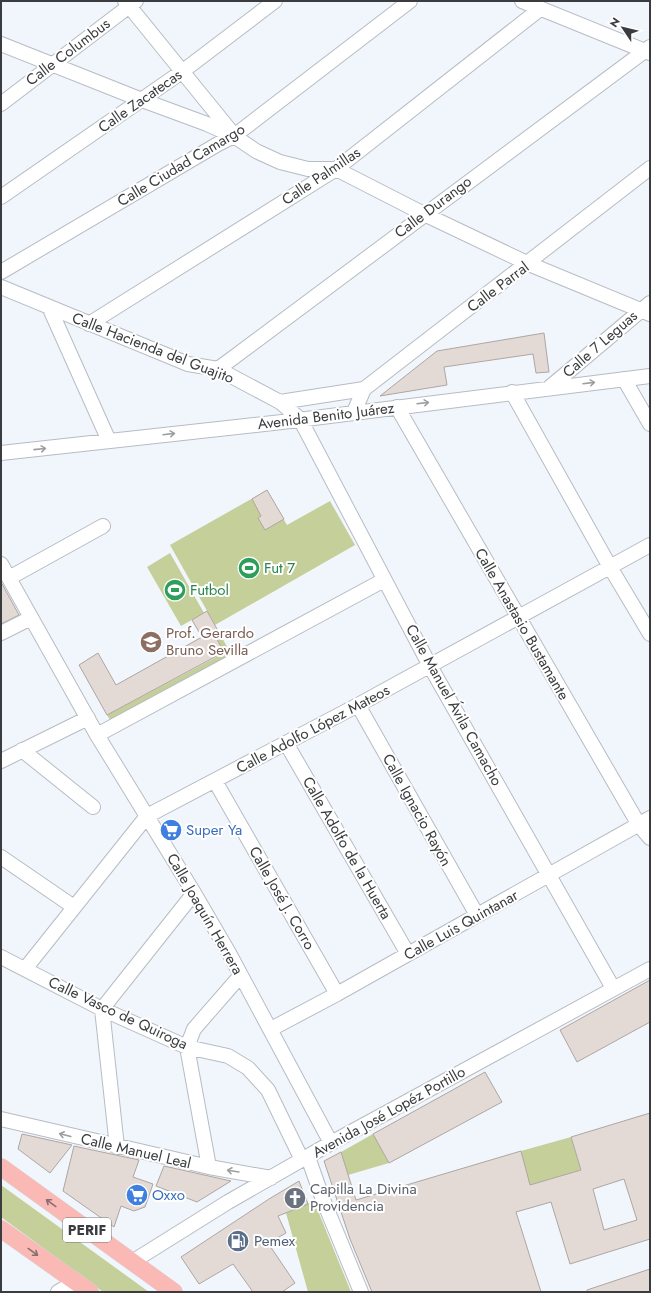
<svg xmlns="http://www.w3.org/2000/svg" width="651" height="1293" viewBox="0 0 651 1293" font-family="Jost,sans-serif">
<style>
.green{fill:#c4cf99}
.building{fill:#e3dad5;stroke:#aea6a1;fill-rule:evenodd}
.lines{fill:none;stroke-linecap:round;stroke-linejoin:round}
.minor-casing{stroke:#b7bcc3;stroke-width:16}
.major-casing{stroke:#d4d4d5;stroke-width:18}
.minor{stroke:#fff;stroke-width:14}
.major{stroke:#fbb9b6;stroke-width:17}
.oneway{stroke:#9c9e9f}
.oneway2{stroke:#876e6f}
.labels{text-anchor:middle;dominant-baseline:central;stroke-width:4;stroke-linejoin:round;paint-order:stroke}
.shield{fill:#fff;stroke:#757679;stroke-width:1}
.shield-label{font-size:14px;font-weight:bold;fill:#3a3c3f}
.street-label{font-size:15px;fill:#3a3c3f;stroke:#fff}
.leisure-label{font-size:15px;fill:#27864d;stroke:#fff;text-anchor:start}
.education-label{font-size:15px;fill:#785e54;stroke:#fff;text-anchor:start}
.shop-label{font-size:15px;fill:#366cbe;stroke:#fff;text-anchor:start}
.worship-label{font-size:15px;fill:#5b616d;stroke:#fff;text-anchor:start}
.service-label{font-size:15px;fill:#4e5e75;stroke:#fff;text-anchor:start}
</style>
<rect width="100%" height="100%" fill="#f1f6fd"/>
<path class="green" d="M267 490 287 525 330 501 355 545 215 625 170 545Z
M170 553 204 613 181 626 147 567Z
M217 629 233 657 112 723 107 715 224 653 213 632Z
M373 1134 389 1163 348 1175 341 1152Z
M571 1137 581 1170 530 1185 521 1151Z
M1 1185 149 1292H103L1 1217Z
M314 1201 351 1292H308L286 1213Z"/>
<path class="building" d="M544 333 549 372 536 373 533 354 444 367 447 385 380 396 437 351Z
M267 490 284 519 265 530 258 518 261 516 252 499Z
M1 582 19 615 1 624Z
M207 611 217 629 213 632 224 652 107 715 79 665 98 653 116 685 202 637 192 620Z
M650 980V1022L577 1062 560 1030Z
M485 1072 502 1102 389 1163 373 1134Z
M650 1113V1239L570 1264 551 1202 516 1212 541 1292H372L350 1239 324 1161 341 1152 356 1200 521 1151 530 1185 581 1170 571 1137ZM624 1179 637 1220 604 1230 593 1189Z
M22 1134 72 1145 50 1173 18 1149Z
M74 1146 139 1160 133 1177 153 1184 145 1207 134 1211 121 1206 114 1227 63 1191Z
M164 1166 231 1181 197 1202 156 1186Z
M299 1181 308 1204 278 1216 286 1233 268 1243 295 1283 282 1292H253L233 1264 199 1284 181 1257 269 1199Z
M650 1269V1292H587V1290Z"/>
<g class="lines">
<g class="minor-casing">
<path id="minor" d="M125 1 233 134
M522 1 650 53
M1 44 142 100 207 124 234 136 256 151 280 162 308 169H336L424 214 529 264 650 314
M1 104 136 1
M1 197 183 71 275 1
M1 272 218 144 234 136 410 1
M1 287 188 364 218 369 280 402 300 419 430 666 613 988
M50 309 109 441
M89 324 336 169 540 9
M218 369 650 47
M624 379 650 424
M550 387 650 303
M512 392 610 567 650 634
M280 402 364 389
M397 407 639 825 650 838
M354 412 364 389 650 168
M1 453 282 422 650 376
M1 564 97 735 194 893 229 953 331 1143
M9 578 103 526
M1 633 31 618
M358 705 477 915
M97 735 384 580
M286 743 408 954
M22 750 93 807
M1 761 88 718
M215 781 337 994
M1 857 74 907
M1 957 102 1009 187 1047 228 1056 248 1068 268 1090 302 1160
M25 969 147 816 358 705 650 545
M271 1029 337 994 650 818
M1 1119 209 1167 271 1178
M117 1147 102 1009 194 893
M308 1157 322 1197 361 1292
M209 1167 187 1047 194 1029 241 975
M132 1262 228 1202 331 1143 650 969
M58 1292 75 1282"/>
</g>
<g class="major-casing">
<path id="major" d="M1 1167 174 1292
M1 1229 90 1292"/>
</g>
<use href="#minor" class="minor"/>
<use href="#major" class="major"/>
</g>
<defs><path id="oneway-shaft" d="M-6 0H5M1.5-3L5.5 0L1.5 3" fill="none" stroke-width="1.6" stroke-linecap="round" stroke-linejoin="round"/></defs>
<g class="oneway">
<use href="#oneway-shaft" transform="translate(589 383) rotate(-7)"/>
<use href="#oneway-shaft" transform="translate(423 403) rotate(-7)"/>
<use href="#oneway-shaft" transform="translate(169 434) rotate(-7)"/>
<use href="#oneway-shaft" transform="translate(40 449) rotate(-6)"/>
<use href="#oneway-shaft" transform="translate(65 1135) rotate(-166)"/>
<use href="#oneway-shaft" transform="translate(233 1171) rotate(-171)"/>
</g>
<g class="oneway2">
<use href="#oneway-shaft" transform="translate(51 1203) rotate(-144)"/>
<use href="#oneway-shaft" transform="translate(33 1252) rotate(36)"/>
</g>
<defs>
<g id="stadium-disc" transform="scale(1.15)"><circle r="9.5" fill="#2e9e5b" stroke="#fff"/><path d="M0-5a6.5 5 0 1 0 0 10a6.5 5 0 1 0 0-10ZM-3.5-1.8h7v3.6h-7Z" fill="#fff"/></g>
<g id="school-disc" transform="scale(1.15)"><circle r="9.5" fill="#8d6e63" stroke="#fff"/><path d="M0-5L7-2L0 1L-7-2ZM-4 1L0 2.5L4 1V4Q0 6-4 4Z" fill="#fff"/></g>
<g id="supermarket-disc" transform="scale(1.15)"><circle r="9.5" fill="#3f7fe0" stroke="#fff"/><path d="M-6-5.5h2.5l.6 2H6L4.5 2H-2.5L-4.4-4H-6ZM-1.5 3.2a1.3 1.3 0 1 0 .1 0ZM3 3.2a1.3 1.3 0 1 0 .1 0Z" fill="#fff"/></g>
<g id="church-disc" transform="scale(1.15)"><circle r="9.5" fill="#6b7280" stroke="#fff"/><path d="M-1.2-6h2.4v3.5h3.3v2.4h-3.3V6h-2.4V-.1h-3.3v-2.4h3.3Z" fill="#fff"/></g>
<g id="fuel-disc" transform="scale(1.15)"><circle r="9.5" fill="#5c6f8a" stroke="#fff"/><path d="M-5.5-6h7V0h2V4h1.3V-2.5L3-4.5l.8-.8L6-3V5H2.5V1h-1V6h-7ZM-4.2-4.7v3.2H.2V-4.7Z" fill="#fff"/></g>
</defs>
<g fill-rule="evenodd">
<use href="#stadium-disc" x="249" y="568"/>
<use href="#stadium-disc" x="175" y="590"/>
<use href="#school-disc" x="151" y="642"/>
<use href="#supermarket-disc" x="171" y="830"/>
<use href="#supermarket-disc" x="137" y="1195"/>
<use href="#church-disc" x="295" y="1198"/>
<use href="#fuel-disc" x="238" y="1241"/>
</g>
<g class="labels">
<rect class="shield" x="63" y="1218" width="48" height="24" rx="3"/>
<g class="shield-label">
<text x="87" y="1230">PERIF</text>
</g>
<g class="street-label">
<text transform="translate(68 52) rotate(-37)">Calle Columbus</text>
<text transform="translate(140 101) rotate(-35)">Calle Zacatecas</text>
<text transform="translate(181 165) rotate(-31)">Calle Ciudad Camargo</text>
<text transform="translate(321 176) rotate(-34)">Calle Palmillas</text>
<text transform="translate(433 207) rotate(-37)">Calle Durango</text>
<text transform="translate(498 287) rotate(-37)">Calle Parral</text>
<text transform="translate(600 344) rotate(-41)">Calle 7 Leguas</text>
<text transform="translate(153 348) rotate(21)">Calle Hacienda del Guajito</text>
<text transform="translate(326 416) rotate(-7)">Avenida Benito Juárez</text>
<text transform="translate(522 624) rotate(60)">Calle Anastasio Bustamante</text>
<text transform="translate(454 705) rotate(61)">Calle Manuel Ávila Camacho</text>
<text transform="translate(313 729) rotate(-28)">Calle Adolfo López Mateos</text>
<text transform="translate(417 810) rotate(61)">Calle Ignacio Rayón</text>
<text transform="translate(347 848) rotate(60)">Calle Adolfo de la Huerta</text>
<text transform="translate(282 898) rotate(60)">Calle José J. Corro</text>
<text transform="translate(205 914) rotate(60)">Calle Joaquín Herrera</text>
<text transform="translate(461 925) rotate(-29)">Calle Luis Quintanar</text>
<text transform="translate(118 1013) rotate(25)">Calle Vasco de Quiroga</text>
<text transform="translate(389 1112) rotate(-29)">Avenida José Lopéz Portillo</text>
<text transform="translate(136 1151) rotate(13)">Calle Manuel Leal</text>
</g>
<g class="leisure-label">
<text x="264" y="568">Fut 7</text>
<text x="190" y="590">Futbol</text>
</g>
<g class="education-label">
<text x="166" y="633">Prof. Gerardo<tspan x="166" dy="17">Bruno Sevilla</tspan></text>
</g>
<g class="shop-label">
<text x="186" y="830">Super Ya</text>
<text x="152" y="1195">Oxxo</text>
</g>
<g class="worship-label">
<text x="310" y="1189">Capilla La Divina<tspan x="310" dy="17">Providencia</tspan></text>
</g>
<g class="service-label">
<text x="254" y="1241">Pemex</text>
</g>
</g>
<rect width="651" height="1293" fill="none" stroke="#3a3c3f" stroke-width="4"/>
<g transform="translate(623 28) rotate(305)" stroke="#ffffff" stroke-width="3" paint-order="stroke">
<path d="M0-3L7 15L0 10L-7 15Z" fill="#3a3c3f"/>
<text y="-6" font-size="11" font-weight="bold" text-anchor="middle" fill="#3a3c3f">N</text>
</g>
</svg>
